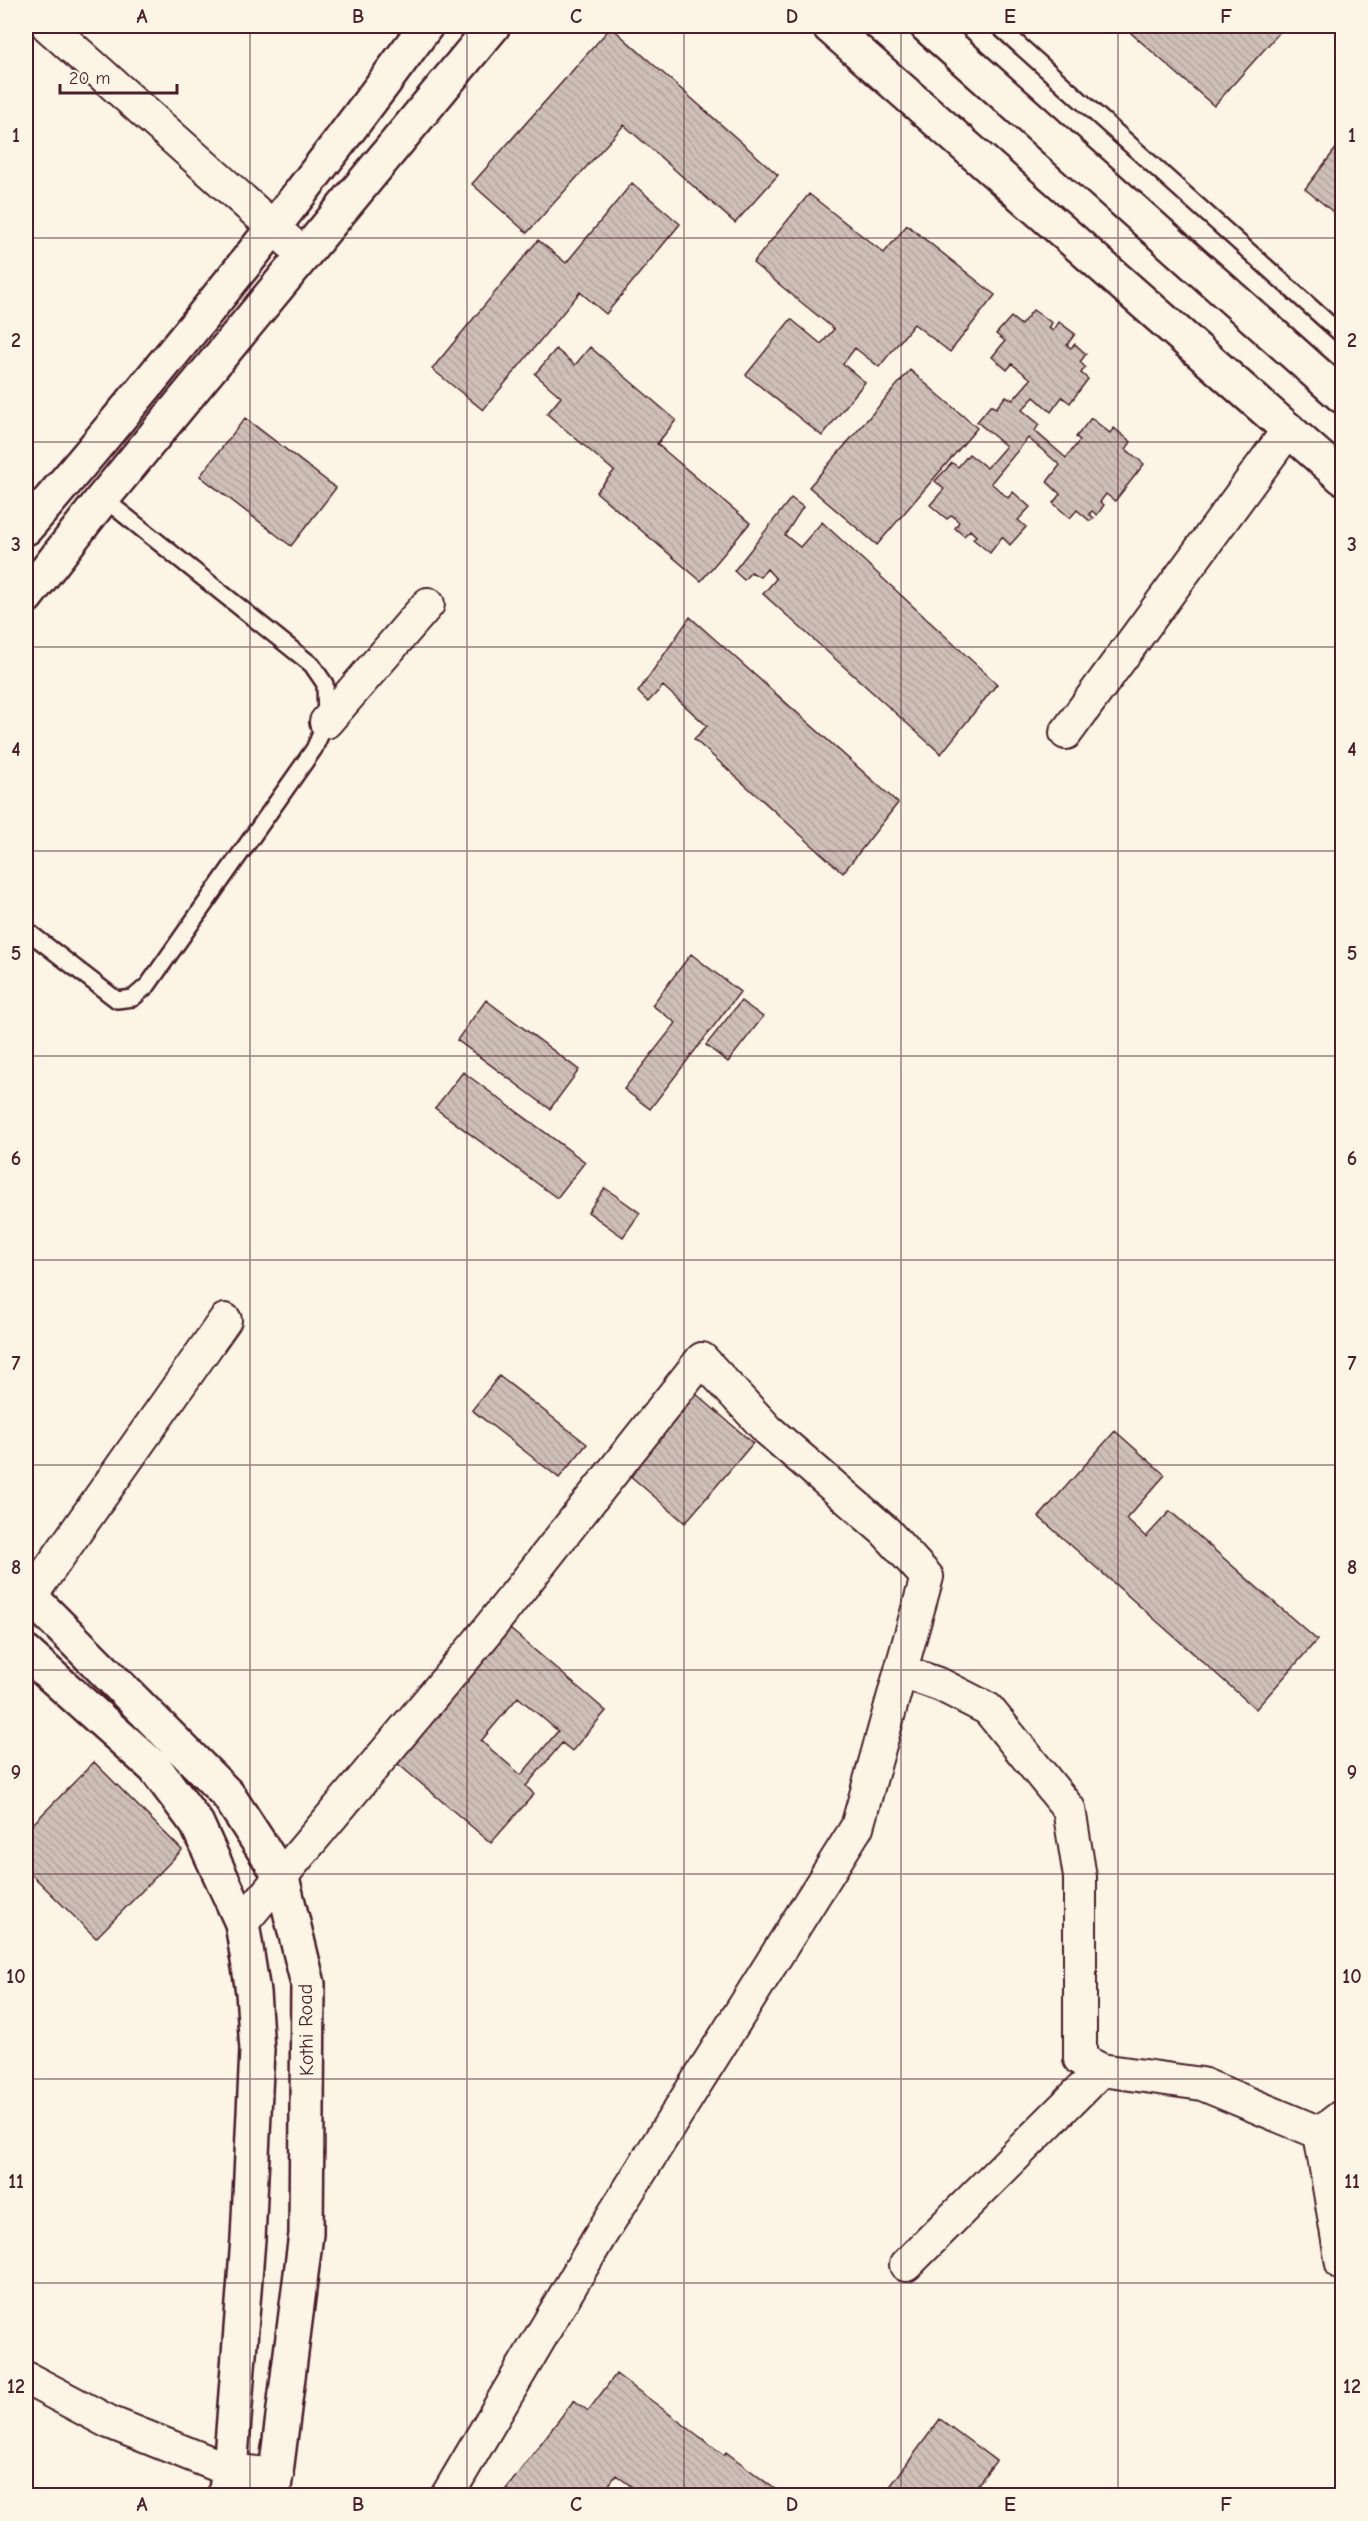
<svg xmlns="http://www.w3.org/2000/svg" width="1368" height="2521" viewBox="0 0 1368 2521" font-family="'Comic Neue',sans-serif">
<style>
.building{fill:url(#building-back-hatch);stroke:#4a1f2b;stroke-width:1.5;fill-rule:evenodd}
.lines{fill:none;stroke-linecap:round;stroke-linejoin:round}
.lane-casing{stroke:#4a1f2b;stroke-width:20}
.street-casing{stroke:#4a1f2b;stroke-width:36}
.secondary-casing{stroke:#4a1f2b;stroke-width:38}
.primary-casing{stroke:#4a1f2b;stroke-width:38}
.highway-casing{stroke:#4a1f2b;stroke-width:38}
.lane{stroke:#fcf5e5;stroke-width:15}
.street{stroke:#fcf5e5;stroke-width:32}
.secondary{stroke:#fcf5e5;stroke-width:33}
.primary{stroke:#fcf5e5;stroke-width:33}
.highway{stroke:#fcf5e5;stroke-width:33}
.grid{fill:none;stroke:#4a1f2b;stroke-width:1.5;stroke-opacity:0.55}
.labels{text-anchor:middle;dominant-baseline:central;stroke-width:4.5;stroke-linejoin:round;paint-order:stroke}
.street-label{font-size:20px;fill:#4a1f2b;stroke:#fcf5e5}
.neatline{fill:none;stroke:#4a1f2b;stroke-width:2}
.grid-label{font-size:20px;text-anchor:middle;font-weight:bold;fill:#4a1f2b}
</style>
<defs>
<pattern id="building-back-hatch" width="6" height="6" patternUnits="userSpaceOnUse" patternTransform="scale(1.5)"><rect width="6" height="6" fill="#cfc0b7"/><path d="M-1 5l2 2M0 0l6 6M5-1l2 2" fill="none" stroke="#b3a59e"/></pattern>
</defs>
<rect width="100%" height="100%" fill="#fcf5e5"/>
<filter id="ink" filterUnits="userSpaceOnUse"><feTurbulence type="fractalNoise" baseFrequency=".0167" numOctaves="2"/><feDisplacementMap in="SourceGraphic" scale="12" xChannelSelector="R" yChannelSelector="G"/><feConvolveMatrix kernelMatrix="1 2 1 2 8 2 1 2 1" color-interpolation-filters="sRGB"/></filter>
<g filter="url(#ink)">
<path class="building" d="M1123 26H1285L1214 106Z
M611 27 778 175 735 223 624 125 527 233 472 184Z
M1341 142 1342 143V219L1305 189Z
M632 183 680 224 606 314 580 292 483 410 432 369 538 240 566 263Z
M809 194 884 253 907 225 995 295 950 352 914 324 879 367 855 348 843 364 865 382 822 436 746 375 791 319 821 344 834 329 753 263Z
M1033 310 1052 323 1049 328 1053 331 1059 322 1075 334 1067 345 1071 348 1075 344 1086 354 1080 362 1085 367 1081 373 1088 379 1070 403 1062 397 1051 412 1034 397 1022 410 1039 424 1035 431 1066 458 1080 440 1076 437 1091 418 1110 433 1114 428 1131 442 1126 449 1144 464 1115 501 1106 494 1100 502 1104 505 1097 515 1092 511 1089 514 1094 518 1090 521 1077 510 1070 518 1053 503 1060 494 1047 482 1060 465 1028 438 991 483 1008 498 1013 492 1030 507 1018 520 1026 527 1010 545 1002 537 990 553 973 539 976 536 970 530 964 536 955 528 959 522 952 515 947 519 930 505 944 489 935 481 952 463 958 467 969 454 987 468 1006 446 977 422 991 405 996 408 1006 396 1013 400 1031 379 1012 364 1007 370 992 357 1005 341 996 334 1011 317 1021 325Z
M590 347 676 420 657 444 750 523 701 581 596 492 614 471 547 414 561 397 535 374 556 349 575 365Z
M910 370 977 428 877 545 809 487Z
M245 418 336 488 291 546 200 476Z
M791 498 803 507 785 535 800 547 822 522 997 684 941 754 763 594 776 579 767 569 760 577 751 572 744 580 734 571Z
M690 617 898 803 843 873 694 739 707 726 663 686 648 702 638 692Z
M691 954 740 992 650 1109 624 1089 676 1023 652 1005Z
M486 1000 579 1070 550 1109 457 1040Z
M741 1001 763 1017 728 1062 706 1045Z
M463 1072 585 1162 557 1198 435 1108Z
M605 1188 640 1213 623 1237 588 1212Z
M499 1376 587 1444 559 1478 472 1410Z
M688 1387 753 1443 685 1523 620 1467Z
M1115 1431 1165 1475 1126 1519 1146 1537 1170 1511 1317 1640 1256 1709 1039 1517Z
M510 1629 606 1711 572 1751 562 1743 526 1786 534 1794 491 1843 397 1763ZM518 1697 558 1731 521 1775 481 1741Z
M94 1762 182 1850 96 1938 26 1869V1831Z
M616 2374 724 2455 726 2452 784 2496H644L616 2475 601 2496H506L503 2493 574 2400 588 2411Z
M940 2419 996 2461 969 2496H883Z"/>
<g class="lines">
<g class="lane-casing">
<path id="lane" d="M998 26 1342 335
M26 930 117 1000 133 998 148 985 314 749 326 722 325 684 312 665 103 498"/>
</g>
<g class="street-casing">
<path id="street" d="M48 26 304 255
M326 722 428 604
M1066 733 1289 429
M30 1597 225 1320
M901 1671 941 1685 988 1709 1069 1809 1080 1877V2059L1101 2070 1202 2084 1320 2133
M242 1923 479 1641 702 1359 768 1430 885 1531 927 1577 857 1827 600 2236 447 2496
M1342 2116 1320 2133 1342 2264
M906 2265 1101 2070
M26 2378 109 2422 229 2470 277 2475"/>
</g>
<g class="secondary-casing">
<path id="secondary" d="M26 528C166 366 300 198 426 26
M26 597 103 498 493 26"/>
</g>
<g class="primary-casing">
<path id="primary" d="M26 1592 228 1795 282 1878 308 1984 306 2234 273 2496
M26 1653 155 1768 197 1824 242 1923 253 1992 257 2050 248 2239 231 2457 225 2496"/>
</g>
<g class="highway-casing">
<path id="highway" d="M829 26 1342 477
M927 26 1342 396"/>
</g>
<use href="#lane" class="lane"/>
<use href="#street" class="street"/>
<use href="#secondary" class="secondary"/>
<use href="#primary" class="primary"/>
<use href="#highway" class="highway"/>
</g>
</g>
<path class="grid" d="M250 26V2496M467 26V2496M684 26V2496M901 26V2496M1118 26V2496M26 238H1342M26 442H1342M26 647H1342M26 851H1342M26 1056H1342M26 1260H1342M26 1465H1342M26 1670H1342M26 1874H1342M26 2079H1342M26 2283H1342"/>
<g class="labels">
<g class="street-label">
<text transform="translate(306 2030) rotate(-91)">Kothi Road</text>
</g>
</g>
<rect width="1368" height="2521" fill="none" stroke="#fcf5e5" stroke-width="66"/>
<path d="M60 84v9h117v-9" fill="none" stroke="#4a1f2b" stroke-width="3"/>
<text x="69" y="84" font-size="18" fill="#4a1f2b" stroke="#fcf5e5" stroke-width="4.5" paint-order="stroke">20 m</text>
<rect x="33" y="33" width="1302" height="2455" class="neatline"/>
<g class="grid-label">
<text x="142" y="23">A</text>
<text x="358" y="23">B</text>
<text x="576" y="23">C</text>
<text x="792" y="23">D</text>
<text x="1010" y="23">E</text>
<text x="1226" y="23">F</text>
<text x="16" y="142">1</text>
<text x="1352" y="142">1</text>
<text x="16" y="347">2</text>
<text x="1352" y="347">2</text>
<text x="16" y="551">3</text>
<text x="1352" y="551">3</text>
<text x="16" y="756">4</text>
<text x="1352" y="756">4</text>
<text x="16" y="960">5</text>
<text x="1352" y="960">5</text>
<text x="16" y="1165">6</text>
<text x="1352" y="1165">6</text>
<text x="16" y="1370">7</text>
<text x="1352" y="1370">7</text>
<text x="16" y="1574">8</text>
<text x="1352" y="1574">8</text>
<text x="16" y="1779">9</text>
<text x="1352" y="1779">9</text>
<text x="16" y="1983">10</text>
<text x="1352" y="1983">10</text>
<text x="16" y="2188">11</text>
<text x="1352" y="2188">11</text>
<text x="16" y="2393">12</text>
<text x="1352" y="2393">12</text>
<text x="142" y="2511">A</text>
<text x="358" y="2511">B</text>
<text x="576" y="2511">C</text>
<text x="792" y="2511">D</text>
<text x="1010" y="2511">E</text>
<text x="1226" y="2511">F</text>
</g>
</svg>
